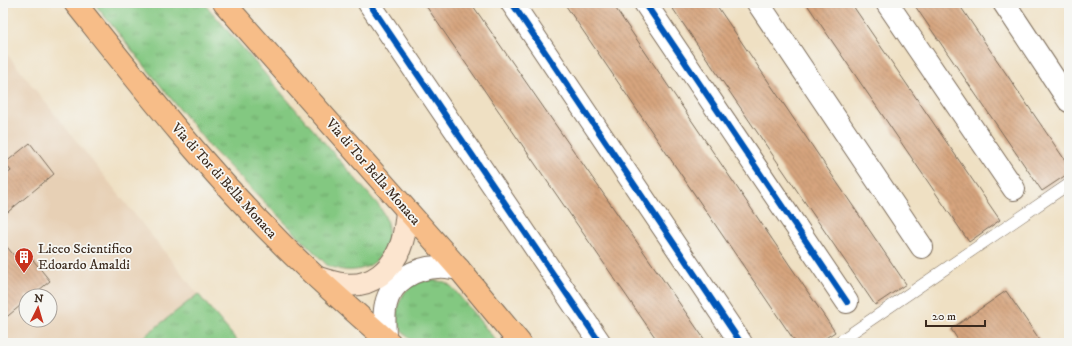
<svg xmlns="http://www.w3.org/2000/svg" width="1072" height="346" viewBox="0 0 1072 346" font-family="'IM FELL DW Pica',serif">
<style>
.built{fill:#e7d0b5;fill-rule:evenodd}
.grass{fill:url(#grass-tufts);stroke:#5f7950}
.building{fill:url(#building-back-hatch)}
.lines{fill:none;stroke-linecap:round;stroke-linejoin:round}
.service-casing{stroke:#7a6a58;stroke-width:12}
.minor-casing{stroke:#7a6a58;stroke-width:24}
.secondary-casing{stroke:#7a6a58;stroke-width:24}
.primary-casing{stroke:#7a6a58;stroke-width:24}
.service{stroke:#fff;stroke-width:11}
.minor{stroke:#fff;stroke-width:22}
.secondary{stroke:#fce5cf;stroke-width:22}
.primary{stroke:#f7bd88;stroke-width:22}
.cycleway-casing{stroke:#f6f6f2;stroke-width:8}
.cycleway{stroke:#0057b8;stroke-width:6}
.labels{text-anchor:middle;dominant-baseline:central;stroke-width:3.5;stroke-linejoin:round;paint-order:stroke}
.street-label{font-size:14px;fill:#3b2a1e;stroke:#f6f6f2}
.poi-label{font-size:14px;fill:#3b2a1e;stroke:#f6f6f2;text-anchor:start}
</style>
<defs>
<pattern id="grass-tufts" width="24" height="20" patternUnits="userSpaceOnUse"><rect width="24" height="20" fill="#83c881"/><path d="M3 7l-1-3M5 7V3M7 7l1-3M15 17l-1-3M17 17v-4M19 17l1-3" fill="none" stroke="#6ca369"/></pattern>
<pattern id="building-back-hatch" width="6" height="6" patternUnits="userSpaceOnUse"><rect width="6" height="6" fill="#d6a47e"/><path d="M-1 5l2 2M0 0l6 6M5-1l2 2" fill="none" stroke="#af8667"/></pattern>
</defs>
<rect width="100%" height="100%" fill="#f6f6f2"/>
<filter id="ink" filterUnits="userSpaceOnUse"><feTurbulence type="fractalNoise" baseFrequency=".025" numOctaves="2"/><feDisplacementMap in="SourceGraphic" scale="8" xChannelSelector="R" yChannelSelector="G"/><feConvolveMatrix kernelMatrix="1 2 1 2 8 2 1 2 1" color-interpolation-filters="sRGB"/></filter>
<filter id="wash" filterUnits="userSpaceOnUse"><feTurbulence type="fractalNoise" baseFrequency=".012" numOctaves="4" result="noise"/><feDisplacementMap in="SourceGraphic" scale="16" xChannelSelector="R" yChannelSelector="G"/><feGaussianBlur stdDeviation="0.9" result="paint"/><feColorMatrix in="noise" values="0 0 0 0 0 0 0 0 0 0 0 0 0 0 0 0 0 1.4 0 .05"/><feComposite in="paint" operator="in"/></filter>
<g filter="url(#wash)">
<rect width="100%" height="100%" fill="#efe0c3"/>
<path class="built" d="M3 49 198 294 136 343H3ZM26 296H50V320H26Z"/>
<path class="grass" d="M94 3H204L379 206C406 245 370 285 327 265L211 148Z
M429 280 445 282 452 287 498 343H415C411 340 406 336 403 332 392 317 398 294 414 284 419 282 424 281 429 280Z
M198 294 239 343H136Z"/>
<g id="blocks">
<path class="building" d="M424 3H471L707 343H659Z
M564 3H612L835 332 818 343H796Z
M669 3H715L906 284 875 305Z
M806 3H851L1000 220 969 242Z
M913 3H958L1069 166V173L1042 191Z
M30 143 54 174 3 216V177L11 171 5 163Z
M3 242 16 258 25 250 50 281 32 296H26V301L3 320Z
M1006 291 1042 343H960L951 329Z"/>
</g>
</g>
<g filter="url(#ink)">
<use href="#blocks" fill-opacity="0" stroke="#7a6a58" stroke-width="1"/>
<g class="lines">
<g class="service-casing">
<path id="service" d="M837 343 1069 184"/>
</g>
<g class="minor-casing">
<path id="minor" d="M369 3 600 343
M512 3 741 343
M645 3 847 302
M758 3 922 247
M887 3 1014 189
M1004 3 1069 101
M385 338C385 327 383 315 386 304 391 281 415 268 437 267 444 266 452 268 459 269"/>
</g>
<g class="secondary-casing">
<path id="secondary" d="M318 278C326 280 334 283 342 284 371 289 394 269 402 242 405 232 406 222 407 211"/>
</g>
<g class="primary-casing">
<path id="primary" d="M75 3C139 83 202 164 274 236 310 274 351 308 390 343
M224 3 459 269 520 343"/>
</g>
<use href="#service" class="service"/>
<use href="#minor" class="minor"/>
<use href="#secondary" class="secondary"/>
<use href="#primary" class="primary"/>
<g class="cycleway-casing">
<path id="cycleway" d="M369 3 600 343
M512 3 741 343
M645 3 847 302"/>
</g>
<use href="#cycleway" class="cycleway"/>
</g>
</g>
<defs>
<g id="building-pin" transform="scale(1)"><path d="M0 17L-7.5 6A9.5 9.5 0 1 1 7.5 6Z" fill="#c8321e" stroke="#f6f6f2"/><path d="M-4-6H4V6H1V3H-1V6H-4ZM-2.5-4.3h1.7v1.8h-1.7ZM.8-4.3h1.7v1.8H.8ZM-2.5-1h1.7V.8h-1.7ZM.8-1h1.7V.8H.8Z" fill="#fff"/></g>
</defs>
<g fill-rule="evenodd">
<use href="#building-pin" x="24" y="257"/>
</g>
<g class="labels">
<g class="street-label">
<text transform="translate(373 172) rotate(49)">Via di Tor Bella Monaca</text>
<text transform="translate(224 181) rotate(48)">Via di Tor di Bella Monaca</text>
</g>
<g class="poi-label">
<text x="38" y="249">Liceo Scientifico<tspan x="38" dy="16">Edoardo Amaldi</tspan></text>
</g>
</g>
<rect width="1072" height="346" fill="none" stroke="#f6f6f2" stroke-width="16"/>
<g transform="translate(38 308) rotate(5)"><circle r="19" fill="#f6f6f2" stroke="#aba49d"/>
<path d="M0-3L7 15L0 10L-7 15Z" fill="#c8321e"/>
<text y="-6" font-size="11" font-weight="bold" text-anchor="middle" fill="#3b2a1e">N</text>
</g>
<path d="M926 320v6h59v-6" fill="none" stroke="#3b2a1e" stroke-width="2"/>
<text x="932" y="320" font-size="12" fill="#3b2a1e" stroke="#f6f6f2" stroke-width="3" paint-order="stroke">20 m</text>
</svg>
